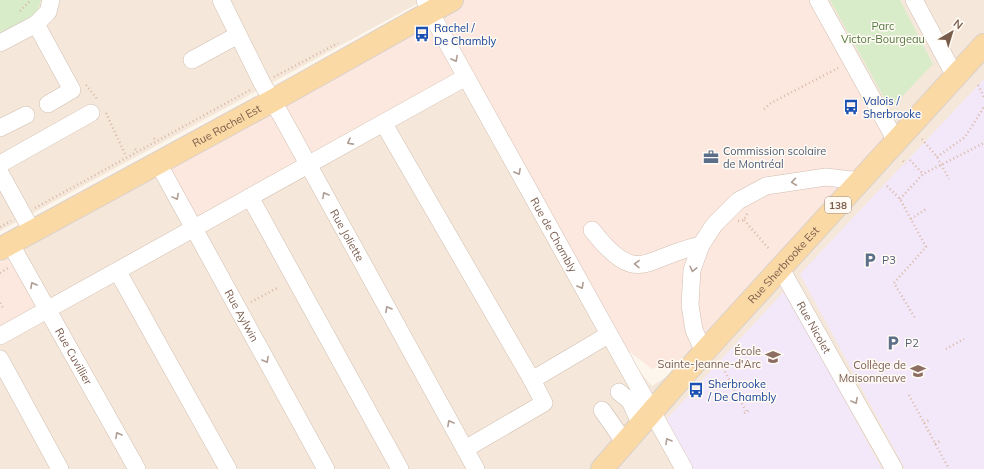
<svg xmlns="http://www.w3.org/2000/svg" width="984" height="469" viewBox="0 0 984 469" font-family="Mulish,sans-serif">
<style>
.residential{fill:#f5e8da}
.commercial{fill:#fde8e0}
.education{fill:#f3e8fa}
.green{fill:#d8ecc9}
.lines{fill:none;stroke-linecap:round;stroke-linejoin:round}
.minor-casing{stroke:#d1beb0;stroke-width:18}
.major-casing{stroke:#dad1cd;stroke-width:24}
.path{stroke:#d9b8a5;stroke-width:2.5;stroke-dasharray:1 3;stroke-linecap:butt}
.minor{stroke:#fff;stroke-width:17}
.major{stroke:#fbd9a5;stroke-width:22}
.oneway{stroke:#af9d94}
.labels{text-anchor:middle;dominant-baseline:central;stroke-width:3;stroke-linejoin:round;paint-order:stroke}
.shield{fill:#fffaf3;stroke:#a28b7f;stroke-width:1}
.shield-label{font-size:10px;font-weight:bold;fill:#7a5c4d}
.park-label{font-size:11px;fill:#537a41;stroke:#fffaf3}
.transit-label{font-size:11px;fill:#164399;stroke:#fffaf3;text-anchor:start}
.street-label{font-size:11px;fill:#7a5c4d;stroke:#fffaf3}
.service-label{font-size:11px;fill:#4e5e75;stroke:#fffaf3;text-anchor:start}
.education-label{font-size:11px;fill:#785e54;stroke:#fffaf3;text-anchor:end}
</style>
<rect width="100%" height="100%" fill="#fdf6ec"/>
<path class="residential" d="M0 0H424L0 231Z
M818 0H984V469H0V336L15 254 158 163 466 77 608 335 652 386 704 352Z"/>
<path class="commercial" d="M454 0H818L896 141 704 352 652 369 608 335 466 77 193 229 158 163Z
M15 254 47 311 0 336V262Z"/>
<path class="education" d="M984 79V469H905L800 274Z
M785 290 882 469H691L663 423Z"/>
<path class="green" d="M0 0H41L37 12 21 23 0 32Z
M830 0H900L933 64 894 105H890L886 101Z"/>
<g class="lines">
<g class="minor-casing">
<g id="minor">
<path id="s1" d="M221 0 262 83 282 117 476 469"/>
<path id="s2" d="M425 0 430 12 684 469"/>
<path d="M818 0 896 141"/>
<path d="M914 0 955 76"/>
<path d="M36 24 72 90 48 104"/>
<path d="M0 43 36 24 48 12 51 0"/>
<path d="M192 60 238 35"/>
<path d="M384 124 532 380"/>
<path d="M0 128 26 115"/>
<path id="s3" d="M158 163 326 469"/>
<path d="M0 164 91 113"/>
<path d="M0 173 32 231"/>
<path d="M250 197 400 469"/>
<path d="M592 230C638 289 644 257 701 245"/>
<path id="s4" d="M10 243 137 469"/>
<path id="s5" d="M781 269 894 469"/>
<path d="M118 272 228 469"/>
<path d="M0 336 466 77"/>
<path d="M704 352 694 330 690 305 692 270 701 245 714 225 738 201 766 186 826 177 860 181"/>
<path d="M0 359 60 469"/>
<path d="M619 392 630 401 641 425"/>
<path d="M602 410 625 443"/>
<path d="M465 449 544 403 532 380 608 335"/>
</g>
</g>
<g class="major-casing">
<g id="major">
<path id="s6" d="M0 249 272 101 452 0"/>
<path id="s7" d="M602 469 704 352 984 45"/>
</g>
</g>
<path class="path" d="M20 11 31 0
M274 77 338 43
M86 85 98 100
M978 85 984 97
M764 109 771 103 838 68
M106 113 125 154
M154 138 155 140
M922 139 937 157 949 179
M135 149 136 150
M937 157 965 137 984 107
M910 160 923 174
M903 161 906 164
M887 186 900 199 926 247 894 283 915 318
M900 199 923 174 984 143
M35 208 250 90
M911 219 926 209
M744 220 769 249
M738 221 744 220 748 212
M0 227 11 221
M0 273 8 268
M251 302 279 287
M0 303 4 309
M946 349 964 339
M723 368 746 411
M909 395 949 469
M744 413 750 410
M924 423 931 419
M935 444 940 441"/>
<use href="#minor" class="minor"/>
<use href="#major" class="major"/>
</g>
<defs><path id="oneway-chevron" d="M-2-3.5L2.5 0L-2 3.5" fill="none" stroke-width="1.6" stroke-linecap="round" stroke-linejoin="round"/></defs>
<g class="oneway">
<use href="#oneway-chevron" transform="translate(455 59) rotate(61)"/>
<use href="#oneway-chevron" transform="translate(350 142) rotate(152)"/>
<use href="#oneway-chevron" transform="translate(518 172) rotate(61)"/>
<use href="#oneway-chevron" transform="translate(794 182) rotate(172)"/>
<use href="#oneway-chevron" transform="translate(325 195) rotate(-119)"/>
<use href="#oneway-chevron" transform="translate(176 197) rotate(62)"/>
<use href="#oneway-chevron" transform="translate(637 264) rotate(-179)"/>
<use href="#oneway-chevron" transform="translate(693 269) rotate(103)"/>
<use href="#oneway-chevron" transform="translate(33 285) rotate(-119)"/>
<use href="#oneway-chevron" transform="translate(581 286) rotate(61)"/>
<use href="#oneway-chevron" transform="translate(388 309) rotate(-119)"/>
<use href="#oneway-chevron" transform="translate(266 360) rotate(61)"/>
<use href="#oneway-chevron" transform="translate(855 401) rotate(61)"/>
<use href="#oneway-chevron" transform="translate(450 423) rotate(-119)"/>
<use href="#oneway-chevron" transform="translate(118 435) rotate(-119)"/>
<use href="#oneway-chevron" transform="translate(668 441) rotate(-120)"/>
</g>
<defs>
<g id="bus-bare" transform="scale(1.2)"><path d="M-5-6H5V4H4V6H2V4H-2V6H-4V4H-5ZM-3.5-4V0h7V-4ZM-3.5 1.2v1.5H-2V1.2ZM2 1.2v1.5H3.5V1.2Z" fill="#1a4fb4" stroke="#fffaf3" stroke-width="2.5" paint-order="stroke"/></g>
<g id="office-bare" transform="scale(1.2)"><path d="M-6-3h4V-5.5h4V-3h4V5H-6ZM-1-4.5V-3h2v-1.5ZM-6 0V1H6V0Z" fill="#5c6f8a" stroke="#fffaf3" stroke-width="2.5" paint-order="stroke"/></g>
<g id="parking-bare" transform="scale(1.2)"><path d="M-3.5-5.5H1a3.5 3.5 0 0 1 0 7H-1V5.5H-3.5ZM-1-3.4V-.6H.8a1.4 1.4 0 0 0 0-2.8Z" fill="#5c6f8a" stroke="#fffaf3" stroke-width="2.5" paint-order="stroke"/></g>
<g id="school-bare" transform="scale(1.2)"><path d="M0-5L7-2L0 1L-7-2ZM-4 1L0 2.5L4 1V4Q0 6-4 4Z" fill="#8d6e63" stroke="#fffaf3" stroke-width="2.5" paint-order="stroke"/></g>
<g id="university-bare" transform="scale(1.2)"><path d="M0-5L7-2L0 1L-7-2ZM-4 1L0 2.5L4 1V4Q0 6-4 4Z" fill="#8d6e63" stroke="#fffaf3" stroke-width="2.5" paint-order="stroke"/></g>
</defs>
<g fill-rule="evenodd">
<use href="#bus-bare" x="422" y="34"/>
<use href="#bus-bare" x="851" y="107"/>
<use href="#office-bare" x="711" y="157"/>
<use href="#parking-bare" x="870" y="260"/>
<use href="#parking-bare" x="893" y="343"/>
<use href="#school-bare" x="773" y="357"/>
<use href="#university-bare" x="918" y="371"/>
<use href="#bus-bare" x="696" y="390"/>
</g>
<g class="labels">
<rect class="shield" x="825" y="197" width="26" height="16" rx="3"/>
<g class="shield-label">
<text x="838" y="205">138</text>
</g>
<g class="park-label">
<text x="883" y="26">Parc<tspan x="883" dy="13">Victor-Bourgeau</tspan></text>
</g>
<g class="transit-label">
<text x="434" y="28">Rachel /<tspan x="434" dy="13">De Chambly</tspan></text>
<text x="863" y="101">Valois /<tspan x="863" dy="13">Sherbrooke</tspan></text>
<text x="708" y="384">Sherbrooke<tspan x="708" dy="13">/ De Chambly</tspan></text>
</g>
<g class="street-label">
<text stroke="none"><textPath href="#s6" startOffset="258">Rue Rachel Est</textPath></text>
<text stroke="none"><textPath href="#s1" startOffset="267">Rue Joliette</textPath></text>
<text stroke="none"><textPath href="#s2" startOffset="268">Rue de Chambly</textPath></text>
<text stroke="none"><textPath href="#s7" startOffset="273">Rue Sherbrooke Est</textPath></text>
<text stroke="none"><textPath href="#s3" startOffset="174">Rue Aylwin</textPath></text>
<text stroke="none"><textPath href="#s5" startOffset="67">Rue Nicolet</textPath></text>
<text stroke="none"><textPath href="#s4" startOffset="130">Rue Cuvillier</textPath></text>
</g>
<g class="service-label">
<text x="723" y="151">Commission scolaire<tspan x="723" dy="13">de Montréal</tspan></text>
<text x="882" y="260">P3</text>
<text x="905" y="343">P2</text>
</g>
<g class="education-label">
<text x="761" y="351">École<tspan x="761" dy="13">Sainte-Jeanne-d'Arc</tspan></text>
<text x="906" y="365">Collège de<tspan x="906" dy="13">Maisonneuve</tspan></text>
</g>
</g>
<g transform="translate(952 32) rotate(38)" stroke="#fffaf3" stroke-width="3" paint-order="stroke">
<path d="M0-3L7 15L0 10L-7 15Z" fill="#7a5c4d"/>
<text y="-6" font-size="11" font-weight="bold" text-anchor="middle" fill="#7a5c4d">N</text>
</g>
</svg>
